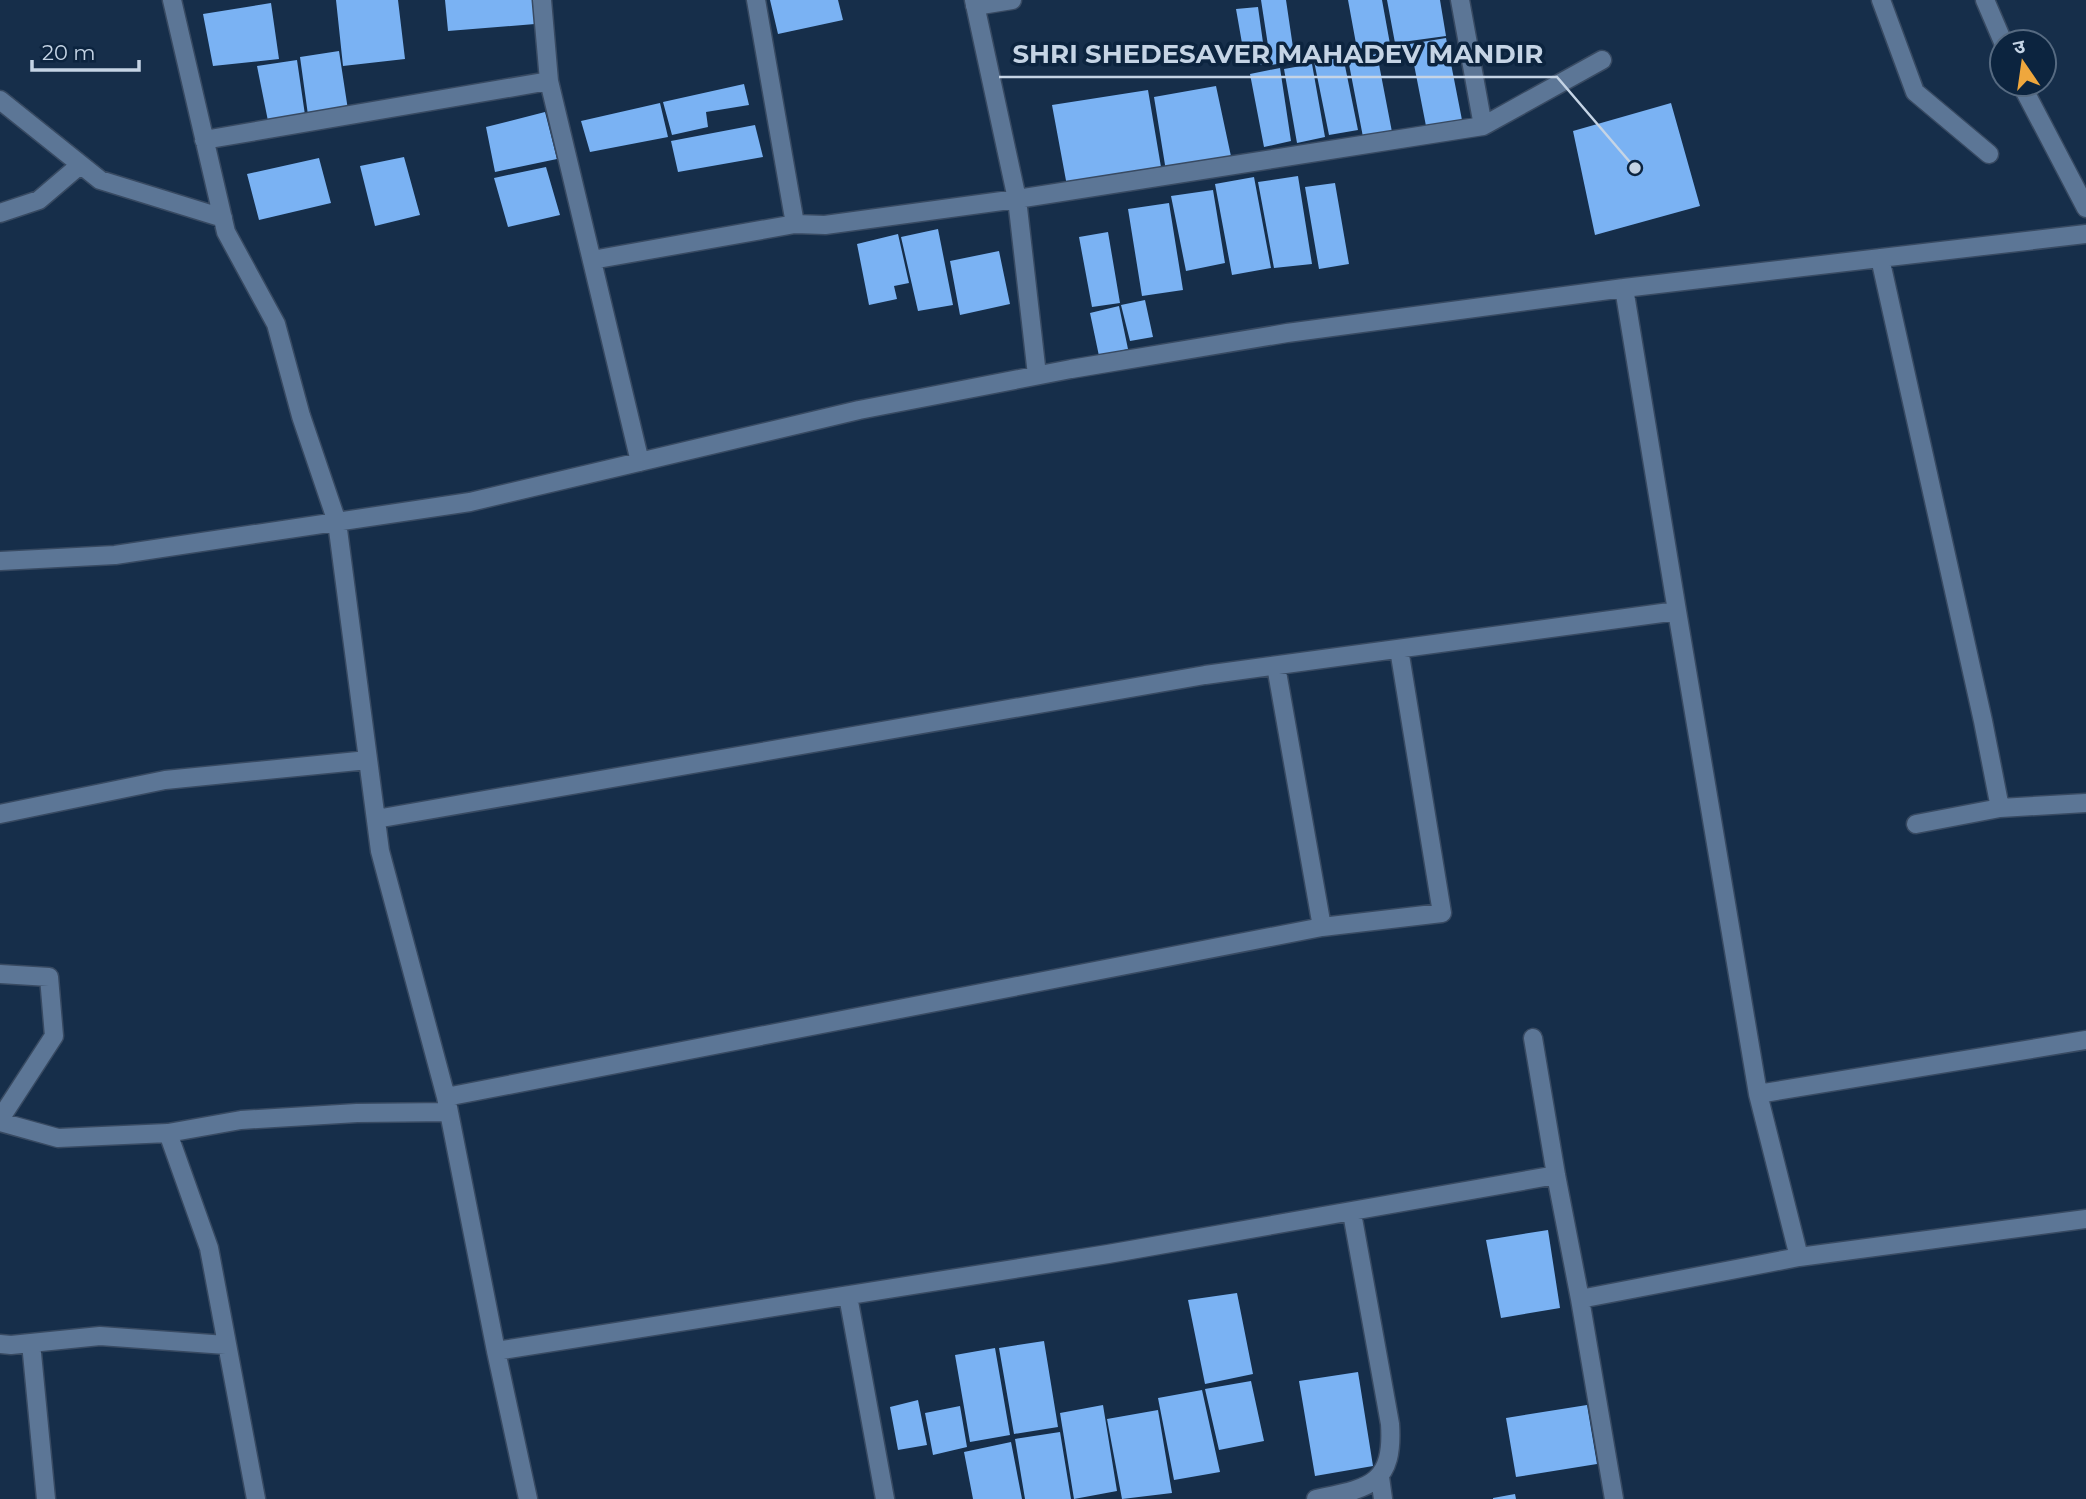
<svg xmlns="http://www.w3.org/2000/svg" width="2086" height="1499" viewBox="0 0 2086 1499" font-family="Montserrat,'Noto Sans Devanagari',sans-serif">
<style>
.building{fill:#7ab2f3}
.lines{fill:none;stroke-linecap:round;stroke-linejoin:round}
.minor-casing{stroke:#384a62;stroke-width:21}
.minor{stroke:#5c7696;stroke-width:18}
.leader{fill:none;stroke:#c5d4e5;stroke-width:2.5}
.callout-dot{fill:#c5d4e5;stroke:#0c243f;stroke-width:2.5}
.callout-label{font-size:26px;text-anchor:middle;font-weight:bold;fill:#c5d4e5;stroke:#0c243f;stroke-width:7;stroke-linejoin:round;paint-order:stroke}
</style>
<rect width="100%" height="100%" fill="#162e4a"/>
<path class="building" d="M336 0H398L405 59 343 66Z
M445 0H532L535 24 448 31Z
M770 0H838L843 20 778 34Z
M1261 0H1286L1295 61 1271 65Z
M1348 0H1382L1390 44 1357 49Z
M1387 0H1440L1446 36 1395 43Z
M271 3 279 59 213 66 203 14Z
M1258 7 1266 64 1246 66 1236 9Z
M1446 38 1462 120 1426 126 1410 44Z
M339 51 348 110 308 115 300 57Z
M1377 54 1392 132 1363 137 1348 59Z
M1343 56 1358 130 1329 135 1314 61Z
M297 60 305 115 268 121 257 66Z
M1312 64 1325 137 1297 143 1284 69Z
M1280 68 1291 141 1264 147 1250 74Z
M744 84 749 105 706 112 708 127 672 135 663 102Z
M1216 86 1232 161 1166 171 1154 97Z
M1148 90 1162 173 1067 186 1052 105Z
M660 103 668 137 590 152 581 121Z
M1671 103 1700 206 1595 235 1573 131Z
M545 112 557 159 495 172 486 127Z
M755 125 763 157 678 172 671 141Z
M404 157 420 215 375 226 360 166Z
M319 158 331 203 259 220 247 174Z
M546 167 560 215 508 227 494 178Z
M1298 176 1312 264 1274 268 1258 182Z
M1254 177 1271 268 1232 275 1215 184Z
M1335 183 1349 264 1319 269 1305 187Z
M1213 190 1225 263 1186 271 1171 196Z
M1169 203 1183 290 1142 296 1128 209Z
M938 229 953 305 918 311 901 237Z
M1108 232 1120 303 1092 307 1079 237Z
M898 234 909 283 894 286 897 299 869 305 857 244Z
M999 251 1010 304 960 315 950 261Z
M1145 300 1153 337 1130 341 1121 305Z
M1119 306 1128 349 1099 356 1090 313Z
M1548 1230 1560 1308 1501 1318 1486 1240Z
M1237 1293 1253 1374 1205 1384 1188 1300Z
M1044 1341 1058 1427 1014 1434 999 1348Z
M995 1348 1010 1435 970 1442 955 1355Z
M1358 1372 1373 1466 1315 1476 1299 1381Z
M1251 1381 1264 1441 1219 1450 1205 1389Z
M1202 1390 1220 1472 1174 1480 1158 1398Z
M918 1400 927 1445 898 1450 890 1407Z
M1103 1405 1117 1491 1074 1499 1060 1413Z
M1587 1405 1597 1464 1516 1477 1506 1418Z
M960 1406 967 1447 933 1455 925 1413Z
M1158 1410 1172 1493 1122 1499 1107 1419Z
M1060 1432 1071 1499H1025L1015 1439Z
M1011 1442 1022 1499H973L964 1452Z
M1515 1494 1516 1499H1493V1498Z"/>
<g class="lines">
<g class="minor-casing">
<path id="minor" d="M172 0 226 232 276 324 301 416 337 522 380 851 446 1097 496 1351
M542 0 549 81 640 462
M756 0 795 224
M974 0 1017 199 1037 375
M1460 0 1483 126
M1881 0 1915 92 1989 154
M1985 0 2003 42
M975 6 1012 0
M2021 84 2086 208
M0 100 100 180 223 218
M204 140 549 81
M0 213 39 200 80 165
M1880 258 1983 721 2000 808 2086 803
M592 260 795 224 825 225 1017 199 1483 126 1602 60
M0 561 115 555 470 502 859 410 1071 369 1287 333 1624 288 2086 234
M1677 611 1758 1094 1799 1257 2086 1219
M1276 666 1322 927
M0 814 165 780 368 760
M376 819 1205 675 1677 611 1624 288
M1916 824 2000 808
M0 974 49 977 54 1036 0 1119
M1533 1038 1556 1175 1580 1299 1799 1257
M1758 1094 2086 1040
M446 1097 1322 927 1442 913 1399 649
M0 1122 58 1138 168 1133 241 1120 357 1113 449 1112
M168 1133 209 1248 256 1499
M848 1296 885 1499
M1580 1299 1614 1499
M31 1343 46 1499
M0 1344 11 1345 100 1336 226 1345
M1380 1477 1383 1499
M528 1499 496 1351 1108 1254 1556 1175
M1316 1499C1368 1488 1394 1486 1390 1424L1352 1213"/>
</g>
<use href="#minor" class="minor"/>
</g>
<path class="leader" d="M1635 168L1557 77H999"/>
<circle class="callout-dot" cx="1635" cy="168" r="7"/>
<g class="callout-label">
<text x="1278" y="63">SHRI SHEDESAVER MAHADEV MANDIR</text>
</g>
<g transform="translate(2023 63) rotate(347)"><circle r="33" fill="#0c243f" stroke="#566a81" stroke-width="2"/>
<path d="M0-5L12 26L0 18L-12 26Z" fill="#efa73d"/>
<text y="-10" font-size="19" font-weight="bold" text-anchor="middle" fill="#c5d4e5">उ</text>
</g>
<path d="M32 60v10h107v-10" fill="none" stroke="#c5d4e5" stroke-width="3.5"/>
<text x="42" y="60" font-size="21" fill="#c5d4e5" stroke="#0c243f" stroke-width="5" paint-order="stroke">20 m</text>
</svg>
